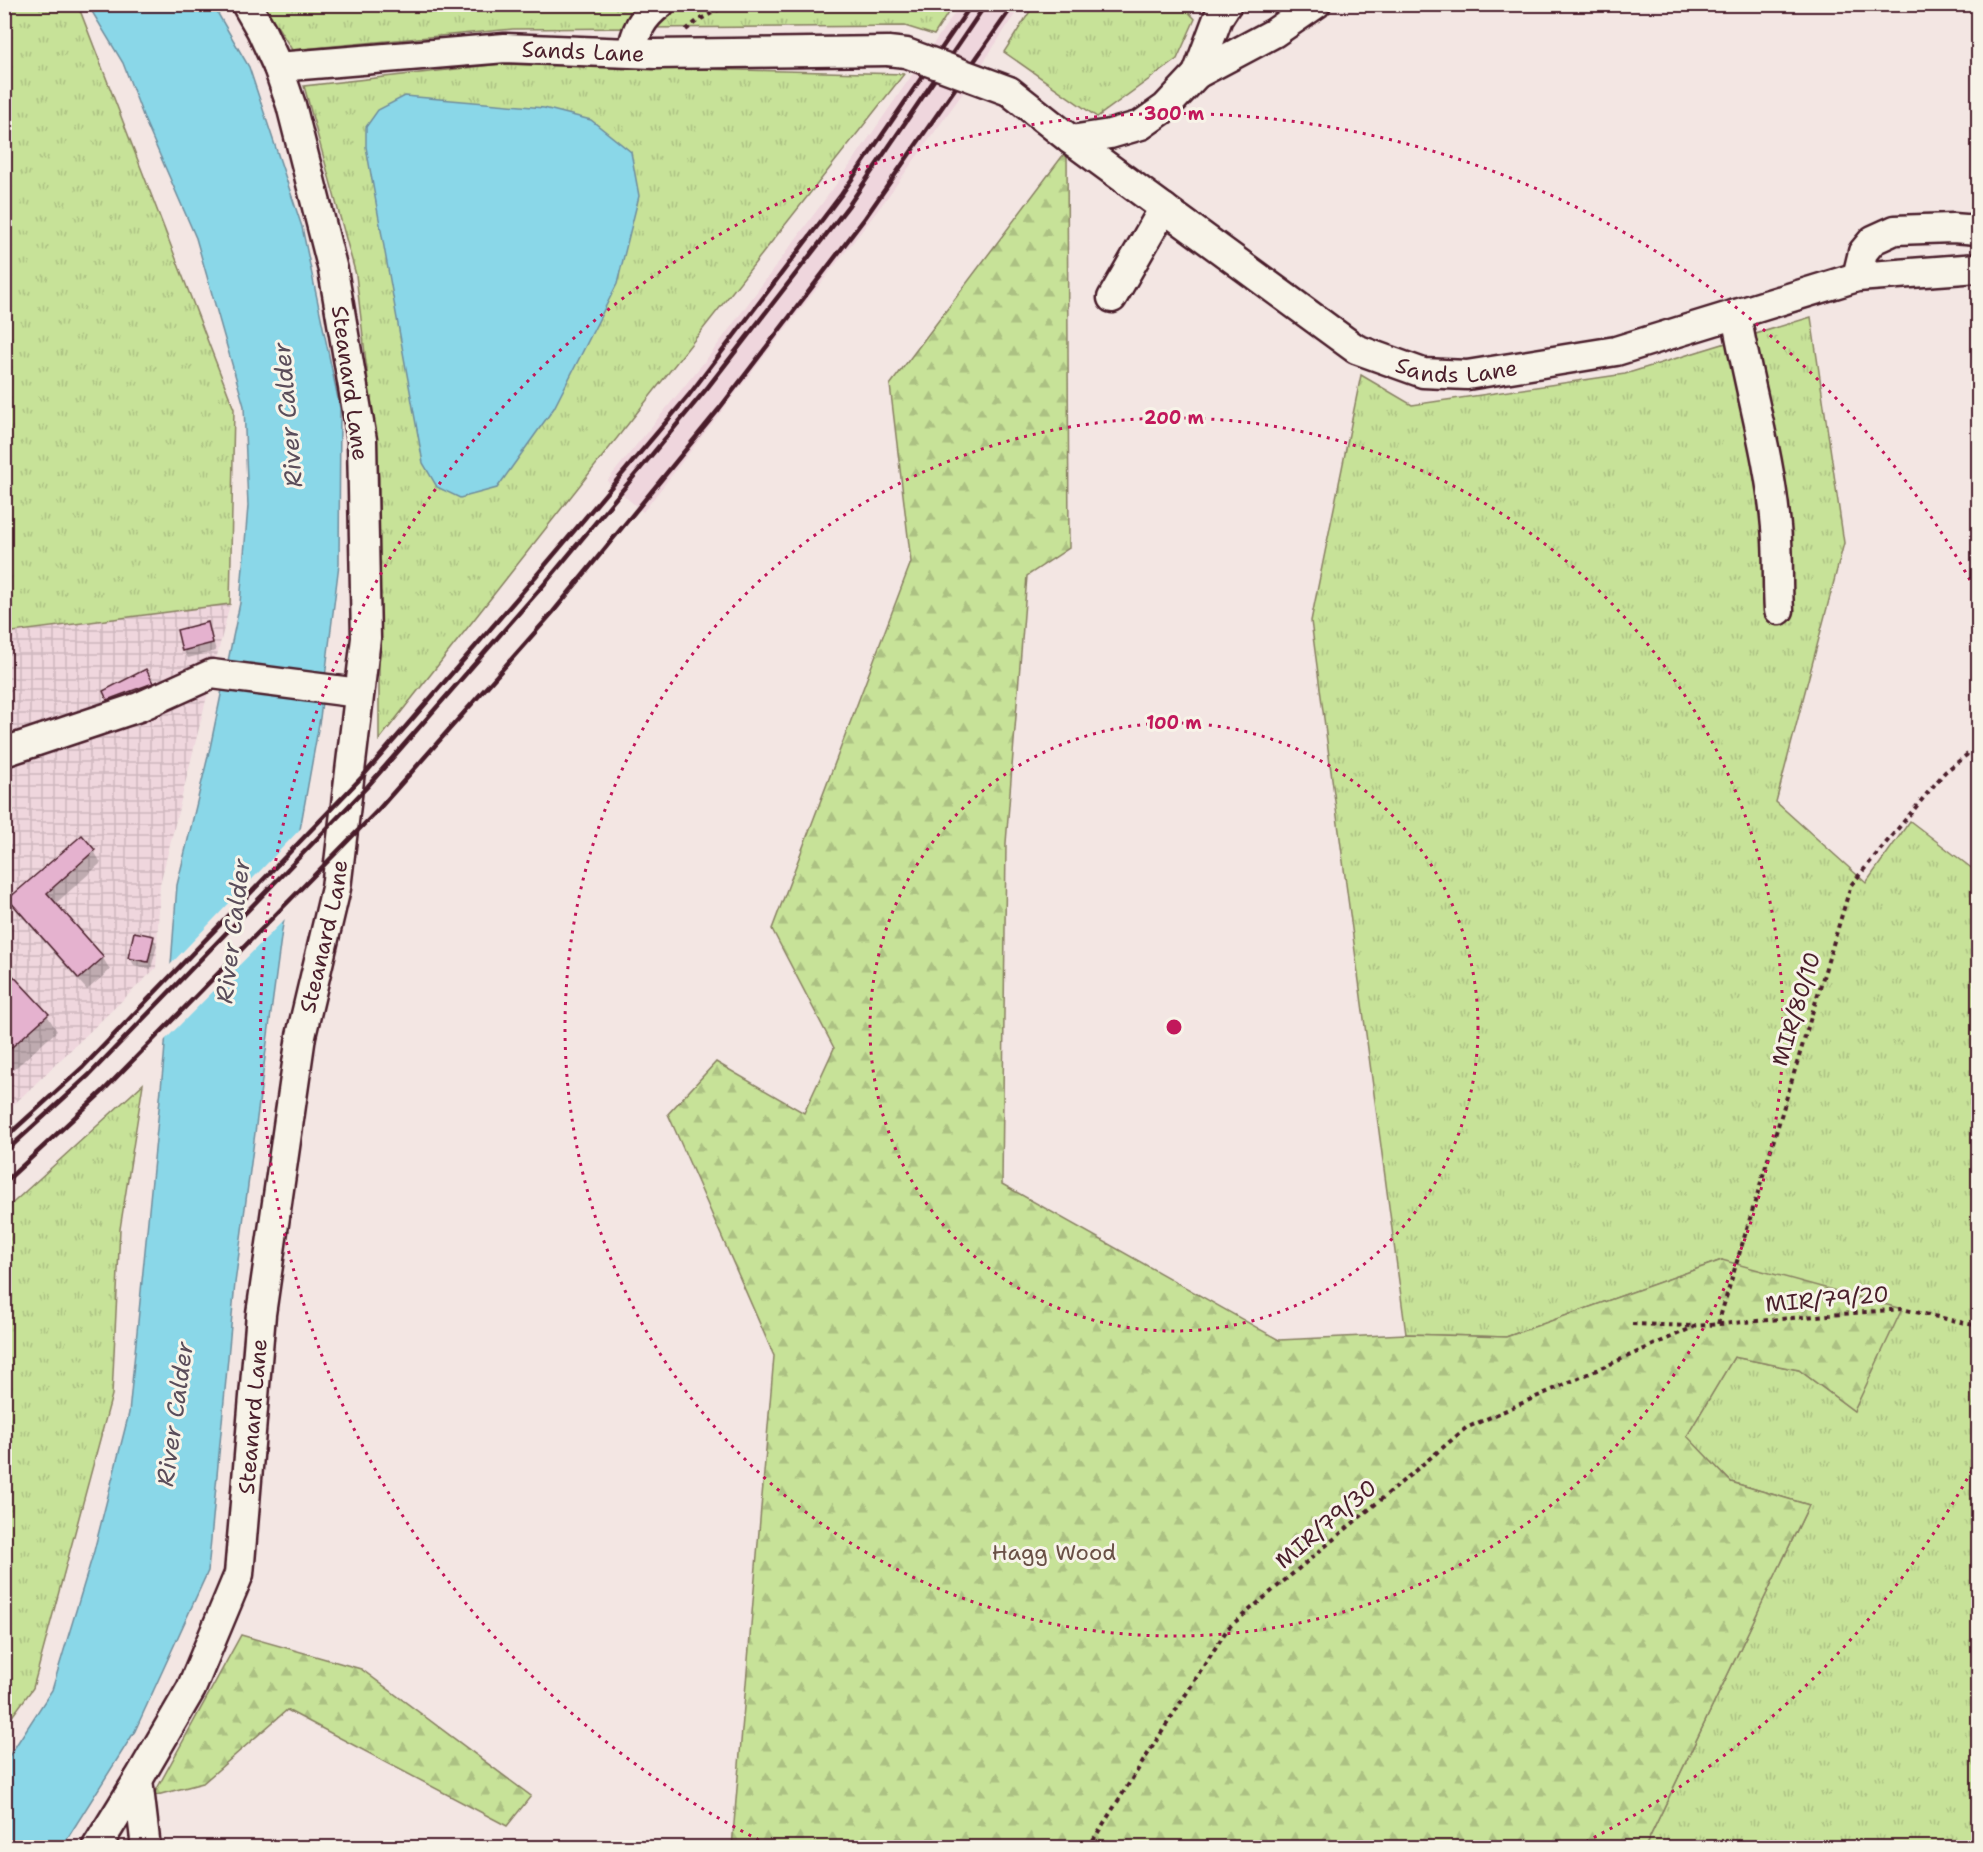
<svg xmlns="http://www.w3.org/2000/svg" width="1983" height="1852" viewBox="0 0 1983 1852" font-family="'Shantell Sans',sans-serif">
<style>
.built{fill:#efd6dd}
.industrial{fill:url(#industrial-grid)}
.grass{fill:url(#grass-tufts);stroke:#888062;stroke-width:1.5}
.forest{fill:url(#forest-firs);stroke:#888062;stroke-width:1.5}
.water{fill:#8ad7e8;stroke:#708d9c;stroke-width:1.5}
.pier{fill:#f3e6e3}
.shadow{fill:#0003}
.building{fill:#e5b2cf;stroke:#4a1f2b;stroke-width:1.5}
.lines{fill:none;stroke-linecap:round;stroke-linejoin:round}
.minor-casing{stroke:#4a1f2b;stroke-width:33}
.path{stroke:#4a1f2b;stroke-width:4;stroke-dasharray:4.5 4.5;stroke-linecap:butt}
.minor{stroke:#f7f3e8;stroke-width:28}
.rail{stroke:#4a1f2b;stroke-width:4.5}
.minor-bridge-casing{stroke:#4a1f2b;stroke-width:33;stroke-linecap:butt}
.minor-bridge{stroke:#f7f3e8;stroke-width:28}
.ring{fill:none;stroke:#c2185b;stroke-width:3;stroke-dasharray:3 6}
.labels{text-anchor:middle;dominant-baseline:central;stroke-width:6;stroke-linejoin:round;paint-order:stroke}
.street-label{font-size:22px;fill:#4a1f2b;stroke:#f7f3e8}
.park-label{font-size:22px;fill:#695046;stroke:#f7f3e8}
.water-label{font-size:24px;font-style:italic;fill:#5a4d5a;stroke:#f7f3e8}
.centre{fill:#c2185b;stroke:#f7f3e8;stroke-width:3}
.ring-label{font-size:18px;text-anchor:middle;font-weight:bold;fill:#c2185b;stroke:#f7f3e8;stroke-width:6;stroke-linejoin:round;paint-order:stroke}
</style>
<defs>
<pattern id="industrial-grid" width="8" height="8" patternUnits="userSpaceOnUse" patternTransform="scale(1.5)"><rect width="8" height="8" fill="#efd6dd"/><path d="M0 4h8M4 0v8" fill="none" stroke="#ceb7be"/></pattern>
<pattern id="grass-tufts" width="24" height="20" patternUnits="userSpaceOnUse" patternTransform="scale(1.5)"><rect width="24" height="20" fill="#c7e298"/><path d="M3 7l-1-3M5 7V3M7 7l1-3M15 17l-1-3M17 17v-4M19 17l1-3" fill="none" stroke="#acc183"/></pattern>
<pattern id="forest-firs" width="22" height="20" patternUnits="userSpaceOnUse" patternTransform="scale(1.5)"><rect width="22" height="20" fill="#c7e298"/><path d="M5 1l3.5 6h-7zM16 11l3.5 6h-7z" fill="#acc183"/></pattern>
</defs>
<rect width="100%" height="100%" fill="#f3e6e3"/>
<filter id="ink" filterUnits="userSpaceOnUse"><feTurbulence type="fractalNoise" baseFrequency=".0167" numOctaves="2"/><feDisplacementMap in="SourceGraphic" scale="12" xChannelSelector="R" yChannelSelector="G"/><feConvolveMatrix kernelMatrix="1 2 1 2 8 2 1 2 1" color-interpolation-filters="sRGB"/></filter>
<g filter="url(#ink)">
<path class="built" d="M960 5H1021L968 86 878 210 643 512 607 481 713 351 846 171Z"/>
<path class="industrial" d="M230 604 160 884 156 968 5 1113V633Z"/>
<path class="grass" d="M4 5H74L81 13 234 409 230 604 5 633Z
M264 5H953L934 35 905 26 513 29 292 50Z
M1034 5H1182L1195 19 1177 59 1097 117 1004 52Z
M501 64 904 74 379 740V477L356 275 304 86Z
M1811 317 1844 543 1776 802 1866 883 1910 821 1978 873V1847H1645L1809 1505 1731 1482 1686 1436 1734 1357 1799 1370 1854 1411 1722 1260 1506 1337 1406 1334 1311 621 1361 375 1412 405 1625 374Z
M143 1084 120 1229 112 1395 33 1688 5 1726V1210Z"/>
<path class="forest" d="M1067 150 1069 548 1027 576 1006 843 1002 1184 1279 1340 1406 1334 1506 1337 1722 1260 1902 1309 1854 1411 1799 1370 1734 1357 1687 1436 1731 1482 1809 1505 1645 1847H732L774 1356 668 1114 716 1062 804 1113 834 1048 772 929 911 562 890 385Z
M241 1635 361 1669 531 1796 507 1826 287 1710 203 1783 153 1796Z"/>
<path class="water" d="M88 5H213L249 67 302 227 340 408 339 564 320 718 282 930 235 1283 208 1571 135 1731 62 1847H5L4 1764 52 1690 94 1551 129 1413 164 1058 177 885 210 748 240 603 248 506 244 406 196 238 145 121 123 63Z
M405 96 544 108 591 120 631 152 639 196 617 284 554 408 497 488 460 498 437 487 423 463 366 147V127L378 110Z"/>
<path class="pier" d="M304 825 288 916 162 1043 168 967Z"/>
<path class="shadow" d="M207 624 211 632 216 651 188 658 183 650Z
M146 671 154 686 111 703 105 692Z
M82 837 94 851 101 863 55 904 103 958 110 970 87 990 17 911 10 900Z
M153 937 157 945 151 969 134 965 130 958Z
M4 968 47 1015 57 1031 4 1078Z"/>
<path class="building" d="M208 622 213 643 182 651 177 630Z
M146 669 153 683 107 700 103 691Z
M82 835 95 850 47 893 104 957 79 979 8 899Z
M134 932 154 936 148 962 128 958Z
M4 966 49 1014 4 1054Z"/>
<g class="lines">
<g class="minor-casing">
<g id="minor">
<path d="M632 53C635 32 642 17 660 4"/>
<path id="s1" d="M278 67 505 48 655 54 888 51"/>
<path d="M1197 74 1218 18 1227 4"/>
<path id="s2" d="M1009 91 1071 140 1356 349 1423 373 1467 375 1616 351 1857 277 1978 268"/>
<path d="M1071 140 1110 134 1141 125 1165 108 1197 74 1274 33 1316 4"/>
<path d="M1857 277 1863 252 1873 240 1895 230 1953 228 1978 230"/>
<path d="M1112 298 1164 208"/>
<path d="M1736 314C1748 385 1770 455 1776 527 1779 555 1777 582 1779 610"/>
<path d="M4 752 139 707 212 674 359 693"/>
<path d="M138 1780 146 1848"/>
<path id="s3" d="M96 1848 138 1780 191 1689 239 1574 261 1314 301 1036 336 888 366 638 362 440 333 270 291 105 278 67 261 30 246 4"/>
</g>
</g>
<path class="path" d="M686 30 697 21 729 4
M1632 1324 1692 1326
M1718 1324 1851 885 1945 772 1978 746
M1088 1848 1228 1628 1466 1428 1696 1326 1902 1309 1978 1326"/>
<use href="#minor" class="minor"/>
<path class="rail" d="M4 1139 83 1067 362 777 519 596 689 395 841 195 972 4
M4 1153 89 1075 367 787 547 581 708 387 849 205 986 4
M4 1183 102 1092 378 810 553 612 719 409 865 218 1014 4"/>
<g class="minor-bridge-casing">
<path id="minor-bridge" d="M888 51 906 53 1009 91"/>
</g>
<use href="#minor-bridge" class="minor-bridge"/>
</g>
</g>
<g class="ring">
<circle cx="1174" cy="1027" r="304"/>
<circle cx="1174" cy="1027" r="609"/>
<path d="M1976 1463A913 913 0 0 1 1581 1844M767 1844A913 913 0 1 1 1976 591"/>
</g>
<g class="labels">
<g class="street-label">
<text stroke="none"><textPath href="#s1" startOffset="306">Sands Lane</textPath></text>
<text stroke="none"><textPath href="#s2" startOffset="537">Sands Lane</textPath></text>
<text transform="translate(350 383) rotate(82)">Steanard Lane</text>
<text stroke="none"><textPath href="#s3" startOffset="954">Steanard Lane</textPath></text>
<text transform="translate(1796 1009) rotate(-73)">MIR/80/10</text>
<text transform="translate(1827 1299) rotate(-5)">MIR/79/20</text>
<text stroke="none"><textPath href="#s3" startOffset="468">Steanard Lane</textPath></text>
<text transform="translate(1326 1524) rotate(-40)">MIR/79/30</text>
</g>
<g class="park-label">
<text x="1054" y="1552">Hagg Wood</text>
</g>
<g class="water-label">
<text transform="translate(288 415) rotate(-95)">River Calder</text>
<text transform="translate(233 931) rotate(-83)">River Calder</text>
<text transform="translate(175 1414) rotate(-82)">River Calder</text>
</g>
</g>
<circle cx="1174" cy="1027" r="9" class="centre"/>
<g class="ring-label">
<text x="1174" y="120">300 m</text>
<text x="1174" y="424">200 m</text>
<text x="1174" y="729">100 m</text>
</g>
<rect width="1983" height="1852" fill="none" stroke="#f7f3e8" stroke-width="24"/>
<rect x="12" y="12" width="1959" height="1828" fill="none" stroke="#4a1f2b" stroke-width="2" filter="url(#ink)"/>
</svg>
